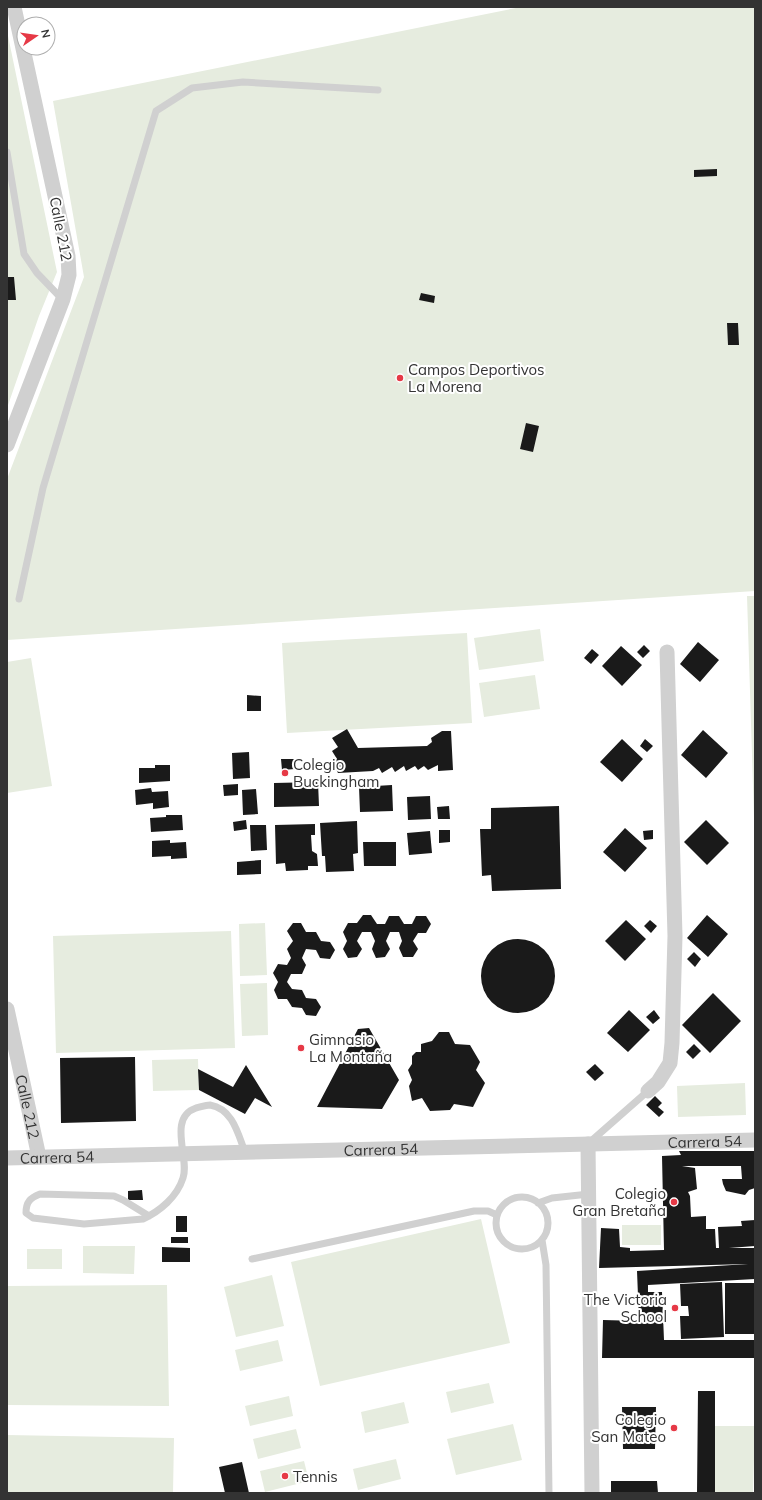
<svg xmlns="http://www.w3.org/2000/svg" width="762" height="1500" viewBox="0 0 762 1500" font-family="Mulish,sans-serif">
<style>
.green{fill:#e6ecdf}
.building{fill:#1a1a1a}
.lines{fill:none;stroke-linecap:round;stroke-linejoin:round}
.service{stroke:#d0d0d0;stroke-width:7}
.minor{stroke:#d0d0d0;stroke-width:15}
.poi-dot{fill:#e63946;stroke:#fff;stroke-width:1.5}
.labels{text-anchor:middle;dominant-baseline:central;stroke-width:4;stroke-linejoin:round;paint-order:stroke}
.street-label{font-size:15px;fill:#333;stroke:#fff}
.poi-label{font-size:15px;fill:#333;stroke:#fff;text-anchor:start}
</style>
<rect width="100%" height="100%" fill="#fff"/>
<path class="green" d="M521 7H755V591L7 640V479L84 277 53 101Z
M7 31 57 272 39 316 7 408Z
M747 596H755V850Z
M540 629 544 661 479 670 474 638Z
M467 633 472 723 287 733 282 643Z
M31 658 52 786 7 793V662Z
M535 675 540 709 484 717 479 683Z
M265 923 267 975 240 976 239 924Z
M231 931 235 1048 56 1053 53 936Z
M267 983 268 1035 242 1036 240 984Z
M198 1059 199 1090 153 1091 152 1060Z
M745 1083 746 1115 678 1117 677 1086Z
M481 1219 510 1343 320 1386 291 1262Z
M622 1225H661V1245H622Z
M83 1246H135L134 1274 83 1273Z
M27 1249H62V1269H27Z
M272 1275 284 1326 236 1337 224 1287Z
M167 1285 169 1406 7 1405V1286Z
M278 1340 283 1361 240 1371 235 1350Z
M489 1383 494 1403 451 1413 446 1392Z
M289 1396 293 1416 250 1426 245 1406Z
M404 1402 409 1423 365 1433 361 1412Z
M513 1424 522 1460 456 1475 447 1439Z
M715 1426H755L753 1493H715Z
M296 1429 301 1448 258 1459 253 1439Z
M7 1435 174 1438 173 1493H7Z
M396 1459 401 1479 358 1490 353 1469Z
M304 1461 309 1481 265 1492 260 1471Z"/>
<path class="building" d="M717 169V176L694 177V170Z
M7 277H14L16 300H7Z
M421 293 435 296 434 303 419 300Z
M727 323H738L739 345H728Z
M526 423 539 426 533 452 520 449Z
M698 642 719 660 700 682 680 664Z
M644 645 650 651 643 658 637 652Z
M621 646 642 665 622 686 602 666Z
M592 649 599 655 591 664 584 658Z
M247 695 261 696V711H247Z
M347 729 358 748 427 746 432 742 431 738 442 731H451L453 770 438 771V765L428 770 424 766 418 770 415 766 406 771 404 766 395 772 392 767 382 773 379 768 373 771 338 773 332 762 337 759 332 751 338 747 332 738Z
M703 730 728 753 706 778 681 755Z
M622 739 643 759 622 782 600 762Z
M645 739 653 746 647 752 640 746Z
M249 752 250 778 233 779 232 753Z
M281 759H295V769L282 770Z
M155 765H170V781L139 783V768H155Z
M318 782 319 806 274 807V783Z
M238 784V795L224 796 223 785Z
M392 785 393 811 360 812 359 787Z
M151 788 152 792 168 791 169 807 153 809V803L136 805 135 790Z
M256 789 258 814 243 815 242 790Z
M430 796 431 819 408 820 407 797Z
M449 806 450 819H438L437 807Z
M559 806 561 889 492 891 491 875 482 876 480 829H491V808Z
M166 815H182L183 830 151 832 150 818 166 817Z
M246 820 247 829 234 831 233 822Z
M706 820 729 843 707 865 684 842Z
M357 821 358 853 353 854 354 871 326 872 325 856H322L320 823Z
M315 824V835H311L312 851 317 854 318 866H308V870L286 871 285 863 276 864 275 825Z
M250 825H266L267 850 251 851Z
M625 828 647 848 625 872 603 852Z
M439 830H450V842L439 843Z
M653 830V839L644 840 643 831Z
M430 831 432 853 409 855 407 833Z
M170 840V843L186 842 187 858 171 859V856L152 857V841Z
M363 842H396V866H364Z
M261 860V874L237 875V862Z
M363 915H371L377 924H385L389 916H399L404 924H412L416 916H426L431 924 426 933H418L413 941 418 949 413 957H403L399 948 402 941 399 932H390L386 941 390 949 385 957 376 958 372 949 375 941 371 932H362L357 941 362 949 357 957 348 958 343 949 347 941 343 932 348 923H357Z
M707 915 728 934 708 957 687 938Z
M626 920 646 939 625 961 605 941Z
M650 920 657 926 651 933 644 926Z
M293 923H301L306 932H316L321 941 330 942 335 950 330 959 320 958 316 950 306 949 302 958 306 965 302 974H291L287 982 292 989 302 990 306 998 316 999 321 1007 316 1016 306 1015 302 1008 292 1007 287 999H278L274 990 278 982 273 973 278 964 287 965 291 958 287 949 293 941 287 931Z
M481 976a37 37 0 1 1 74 0a37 37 0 1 1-74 0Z
M694 952 701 959 695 967 687 959Z
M713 993 741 1021 710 1053 682 1025Z
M629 1010 650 1030 628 1052 607 1033Z
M654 1010 660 1018 653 1024 646 1017Z
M369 1028 399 1080 382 1109 317 1107 358 1029Z
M439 1032H449L455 1044 470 1045 480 1062 476 1070 485 1083 473 1107 454 1104 450 1110 430 1111 422 1098 412 1101 409 1086 412 1080 408 1070 412 1064V1056L416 1052H421V1044L432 1041Z
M694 1044 701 1051 693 1059 686 1052Z
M135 1057 136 1121 61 1123 60 1058Z
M595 1064 604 1073 595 1081 586 1072Z
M246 1065 272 1107 255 1098 245 1114 199 1090 198 1069 233 1087Z
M655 1096 662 1103 658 1107 664 1112 659 1117 646 1105Z
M679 1151H755V1188L749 1190 745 1195 726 1191 723 1184 722 1179H742L741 1166H682L695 1168 697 1189 688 1192 690 1196 691 1217 706 1216V1229H715L716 1248H719L718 1227 742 1226 741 1221 755 1220V1246L729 1248H755V1279L648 1285V1292H662L664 1340H755V1358H602L603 1320 639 1321 637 1271 748 1264 599 1268 601 1228 619 1229 620 1247 630 1248V1251L664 1250 662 1156 681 1155Z
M142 1190 143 1200H128V1191Z
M176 1216H187V1232H176Z
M171 1237H188V1243H171Z
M162 1247 190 1248V1262H162Z
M722 1282 724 1337 681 1339 680 1316H689L688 1306H681L680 1284Z
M725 1283H755V1334H725Z
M698 1391H715V1493H697Z
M622 1407H656L655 1449H623Z
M242 1462 249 1493H225L219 1467Z
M611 1481H657L658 1493H611Z"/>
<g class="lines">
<path class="service" d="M7 152 24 254 37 273 62 299
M19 599 43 488 156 111 192 88 243 82 378 90
M590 1142 648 1091
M496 1223a26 26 0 1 1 52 0a26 26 0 1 1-52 0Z
M538 1203 552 1198 589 1194
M149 1216 123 1200 114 1196 40 1194C30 1198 26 1202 26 1213L33 1218 84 1224 143 1219C160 1211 177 1197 183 1178 190 1159 167 1118 196 1108 201 1107 205 1105 210 1105 233 1109 238 1134 245 1152
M542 1240 546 1265 549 1493
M252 1259 474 1211H488L497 1215"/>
<g class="minor">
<path d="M7 445 63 299 69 275 68 256 14 7"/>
<path id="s1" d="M7 1009 39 1157"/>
<path d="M648 1091 658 1082 670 1063 672 1043 675 936 667 652"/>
<path d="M588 1144 592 1493"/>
<path id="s2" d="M7 1158 755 1140"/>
</g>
</g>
<g class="poi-dot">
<circle cx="400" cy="378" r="4"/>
<circle cx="285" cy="773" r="4"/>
<circle cx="301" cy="1048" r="4"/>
<circle cx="674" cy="1202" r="4"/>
<circle cx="675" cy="1308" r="4"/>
<circle cx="674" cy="1428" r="4"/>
<circle cx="285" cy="1476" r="4"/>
</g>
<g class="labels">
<g class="street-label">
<text transform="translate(61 229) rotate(79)">Calle 212</text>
<text stroke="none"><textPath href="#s1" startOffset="100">Calle 212</textPath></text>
<text stroke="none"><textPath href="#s2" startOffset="698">Carrera 54</textPath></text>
<text stroke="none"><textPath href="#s2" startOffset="374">Carrera 54</textPath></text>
<text stroke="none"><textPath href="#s2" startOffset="50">Carrera 54</textPath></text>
</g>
<g class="poi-label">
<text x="408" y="369">Campos Deportivos<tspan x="408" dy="17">La Morena</tspan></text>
<text x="293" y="764">Colegio<tspan x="293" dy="17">Buckingham</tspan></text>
<text x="309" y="1039">Gimnasio<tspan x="309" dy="17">La Montaña</tspan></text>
<text x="666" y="1193" text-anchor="end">Colegio<tspan x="666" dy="17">Gran Bretaña</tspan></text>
<text x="667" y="1299" text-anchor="end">The Victoria<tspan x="667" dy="17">School</tspan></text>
<text x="666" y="1419" text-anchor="end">Colegio<tspan x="666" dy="17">San Mateo</tspan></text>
<text x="293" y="1476">Tennis</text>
</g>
</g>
<rect width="762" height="1500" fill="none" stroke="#333333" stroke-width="16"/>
<g transform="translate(36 36) rotate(77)"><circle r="19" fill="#ffffff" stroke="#adadad"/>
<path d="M0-3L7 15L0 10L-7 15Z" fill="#e63946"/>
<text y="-6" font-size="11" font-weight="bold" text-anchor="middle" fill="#333333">N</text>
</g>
</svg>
